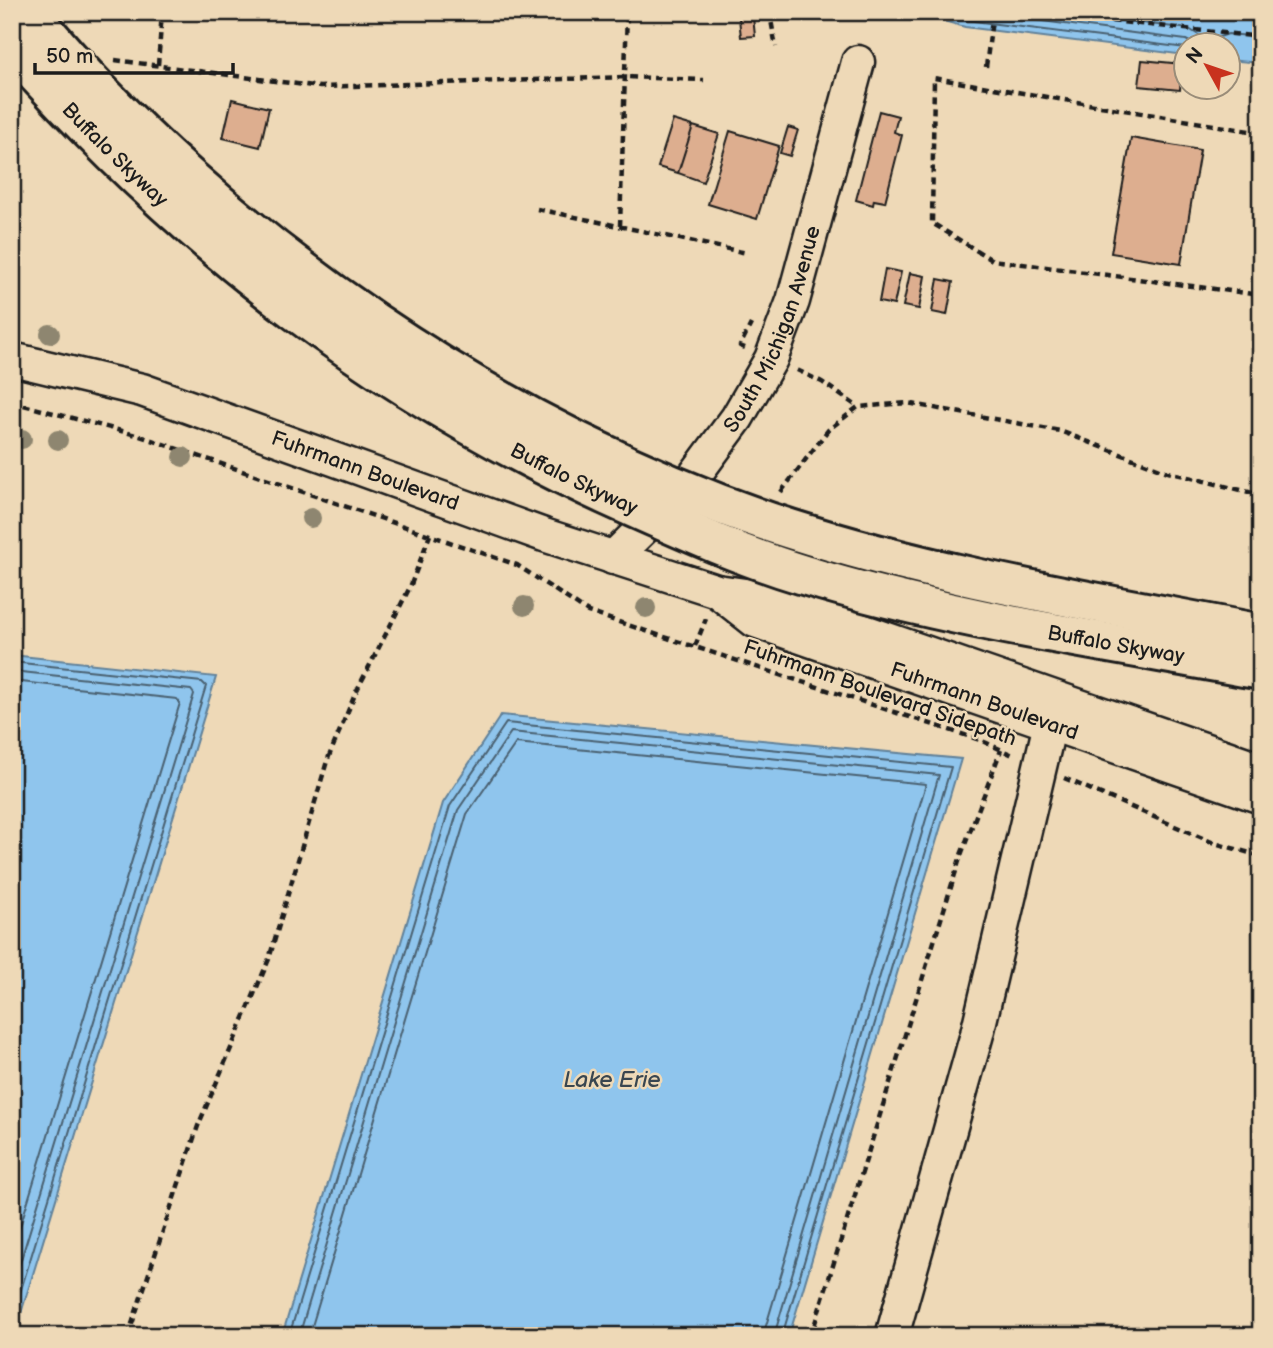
<svg xmlns="http://www.w3.org/2000/svg" width="1273" height="1348" viewBox="0 0 1273 1348" font-family="'Balsamiq Sans',sans-serif">
<style>
.water{fill:#8fc5ed;stroke:#618199;stroke-width:2}
.lines{fill:none;stroke-linecap:round;stroke-linejoin:round}
.shore{stroke:#4a6070;stroke-width:2}
.building{fill:#ddae8f;stroke:#1c1c1c;stroke-width:2}
.minor-casing{stroke:#1c1c1c;stroke-width:37}
.path{stroke:#1c1c1c;stroke-width:4.5;stroke-dasharray:7 5;stroke-linecap:butt}
.minor{stroke:#eed9b7;stroke-width:32}
.highway-bridge-casing{stroke:#1c1c1c;stroke-width:44;stroke-linecap:butt}
.highway-bridge{stroke:#eed9b7;stroke-width:38}
.tree{fill:#8e866f}
.labels{text-anchor:middle;dominant-baseline:central;stroke-width:5;stroke-linejoin:round;paint-order:stroke}
.street-label{font-size:21px;fill:#1c1c1c;stroke:#eed9b7}
.water-label{font-size:23px;font-style:italic;fill:#394650;stroke:#eed9b7}
</style>
<rect width="100%" height="100%" fill="#eed9b7"/>
<filter id="ink" filterUnits="userSpaceOnUse"><feTurbulence type="fractalNoise" baseFrequency=".0143" numOctaves="2"/><feDisplacementMap in="SourceGraphic" scale="14" xChannelSelector="R" yChannelSelector="G"/><feConvolveMatrix kernelMatrix="1 2 1 2 8 2 1 2 1" color-interpolation-filters="sRGB"/></filter>
<g filter="url(#ink)">
<path class="water" d="M912 12H1261V63L1228 60V46H1186L1185 55 965 27Z
M12 655 216 677 14 1336H12Z
M501 715 961 759 789 1336H282L443 803Z"/>
<g class="lines">
<path class="shore" d="M933 12 966 20 1186 48
M974 12 1186 40 1197 46
M1056 12 1189 29 1208 41 1228 34 1261 37
M12 662 202 682 206 686 12 1319
M12 671 191 690 194 694 12 1289
M12 681 177 699 180 703 12 1253
M289 1336 450 806 506 723 951 767 782 1336
M299 1336 458 810 511 732 939 775 774 1336
M309 1336 467 814 516 743 926 784 763 1336"/>
</g>
<path class="building" d="M753 17 755 36 741 37 739 18Z
M1142 60 1182 64 1180 90 1139 86Z
M232 99 269 108 260 147 223 138Z
M879 111 898 116 894 132 902 135 885 202 874 200 873 205 856 200Z
M673 120 693 126 678 173 658 167Z
M693 126 719 134 703 182 678 173Z
M788 127 798 130 790 156 780 153Z
M730 131 779 146 757 219 708 204Z
M1131 138 1200 150 1181 264 1111 253Z
M885 269 901 272 894 305 879 302Z
M910 273 925 276 919 309 903 306Z
M938 279 953 282 947 315 932 312Z"/>
<g class="lines">
<g class="minor-casing">
<g id="minor">
<path id="s1" d="M12 359 142 390 544 535 717 591 772 599 1261 769"/>
<path id="s2" d="M613 558 689 483 737 418 771 359 793 301 858 62"/>
<path id="s3" d="M718 592 755 621 1261 797"/>
<path d="M892 1336 977 1034 1050 724"/>
</g>
</g>
<path class="path" d="M775 12 771 20 776 47
M1028 12 1261 37
M818 15V12
M115 60 320 87 626 77 704 80
M158 65 162 12
M986 67 993 12
M1261 133 934 78 932 223 992 260 1261 295
M537 209 747 253
M620 226 627 12
M745 348 740 346 751 324
M797 370 822 382 858 407
M12 402 140 436 517 565 588 612 980 740 1015 756
M781 492 828 430 858 407 907 403 1060 431 1168 472 1261 495
M695 646 706 619
M1064 778 1214 843 1261 856
M128 1336 198 1126 269 959 327 761 356 692 410 587 430 535
M811 1336 961 855 1001 750"/>
<use href="#minor" class="minor"/>
<g class="highway-bridge-casing">
<g id="highway-bridge">
<path d="M29 12C219 242 506 437 790 529 943 578 1103 603 1261 634"/>
<path id="s4" d="M12 47C191 249 384 396 630 506 686 531 744 557 804 575 952 620 1108 642 1261 670"/>
</g>
</g>
<use href="#highway-bridge" class="highway-bridge"/>
</g>
<g class="tree">
<circle cx="50" cy="334" r="10"/>
<circle cx="22" cy="439" r="10"/>
<circle cx="58" cy="440" r="10"/>
<circle cx="183" cy="457" r="10"/>
<circle cx="311" cy="518" r="10"/>
<circle cx="524" cy="606" r="10"/>
<circle cx="646" cy="608" r="10"/>
</g>
</g>
<g class="labels">
<g class="street-label">
<text stroke="none"><textPath href="#s4" startOffset="149">Buffalo Skyway</textPath></text>
<text stroke="none"><textPath href="#s2" startOffset="284">South Michigan Avenue</textPath></text>
<text stroke="none"><textPath href="#s1" startOffset="371">Fuhrmann Boulevard</textPath></text>
<text stroke="none"><textPath href="#s4" startOffset="714">Buffalo Skyway</textPath></text>
<text stroke="none"><textPath href="#s4" startOffset="1283">Buffalo Skyway</textPath></text>
<text transform="translate(880 693) rotate(19)">Fuhrmann Boulevard Sidepath</text>
<text stroke="none"><textPath href="#s3" startOffset="290">Fuhrmann Boulevard</textPath></text>
</g>
<g class="water-label">
<text x="612" y="1080">Lake Erie</text>
</g>
</g>
<rect width="1273" height="1348" fill="none" stroke="#eed9b7" stroke-width="42"/>
<rect x="21" y="21" width="1231" height="1306" fill="none" stroke="#1c1c1c" stroke-width="2.5" filter="url(#ink)"/>
<g transform="translate(1207 66) rotate(310)"><circle r="33" fill="#eed9b7" stroke="#9a8d79" stroke-width="2"/>
<path d="M0-5L12 26L0 18L-12 26Z" fill="#c8321e"/>
<text y="-10" font-size="19" font-weight="bold" text-anchor="middle" fill="#1c1c1c">N</text>
</g>
<path d="M35 63v10h198v-10" fill="none" stroke="#1c1c1c" stroke-width="3.5"/>
<text x="46" y="63" font-size="21" fill="#1c1c1c" stroke="#eed9b7" stroke-width="5" paint-order="stroke">50 m</text>
</svg>
